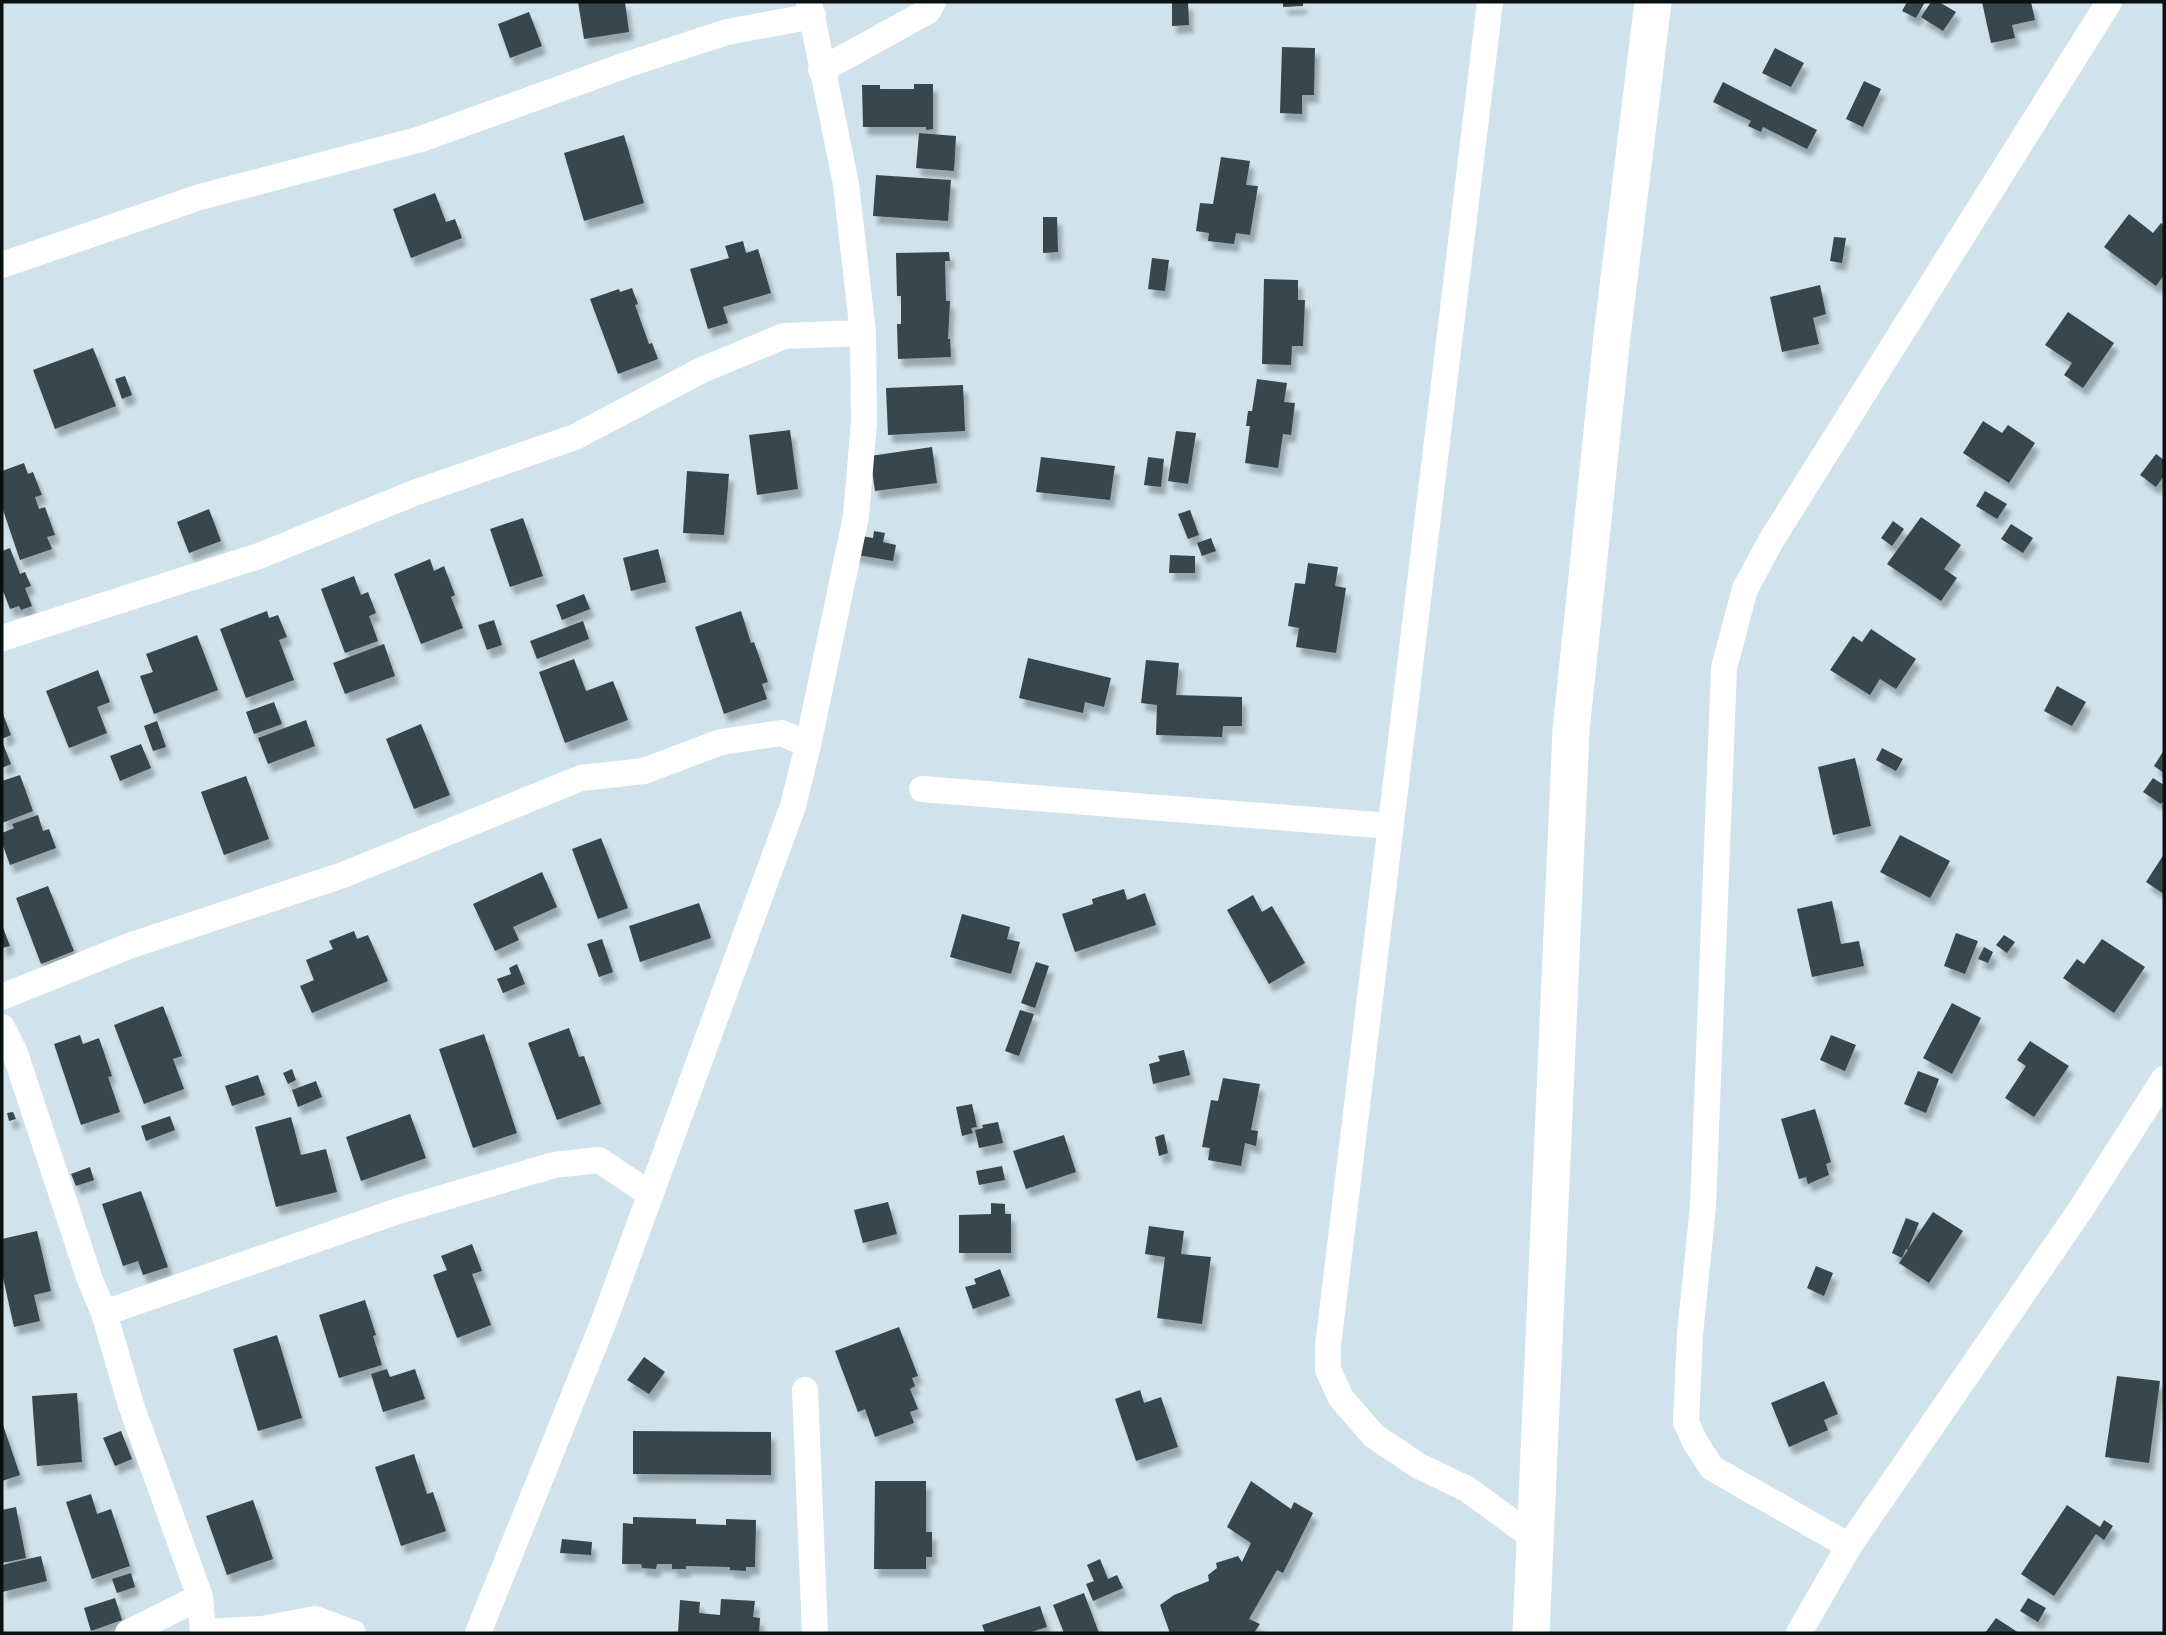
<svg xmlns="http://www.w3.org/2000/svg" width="2166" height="1635" viewBox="0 0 2166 1635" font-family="'Varela Round',sans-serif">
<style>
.building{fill:#37464d;filter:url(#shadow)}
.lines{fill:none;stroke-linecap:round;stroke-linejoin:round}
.street{stroke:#fff;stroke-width:26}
.secondary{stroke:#fff;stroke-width:37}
</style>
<defs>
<filter id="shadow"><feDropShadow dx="4.5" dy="8" stdDeviation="2" flood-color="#0004"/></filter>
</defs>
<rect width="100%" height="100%" fill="#d0e2eb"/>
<path class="building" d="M578 2H625L629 32 584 39Z
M1172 2H1188L1189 25 1172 26Z
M1283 2H1303V6L1283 7Z
M1907 2H1925L1916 18 1902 11Z
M1931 2H1939L1956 12 1943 31 1921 17Z
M1982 2H2031L2035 20 2012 25 2015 38 1991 43Z
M529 12 542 46 510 58 498 24Z
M1282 47 1315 48 1314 95H1302V114L1280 113Z
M1775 48 1804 63 1791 87 1762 73Z
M1864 81 1881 89 1863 127 1846 119Z
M1723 82 1817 130 1807 149 1763 127 1761 132 1748 126 1751 121 1713 102Z
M914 84H933V129L926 130V127H863L862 85H880V89H914Z
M919 133 956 136 954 171 916 168Z
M624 135 644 203 584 221 564 153Z
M1221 157 1250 161 1246 185 1258 186 1250 235 1236 233 1234 244 1208 241 1209 233 1196 231 1200 203 1213 204Z
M876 175 951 180 948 221 873 216Z
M435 193 446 222 455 219 462 238 411 258 393 209Z
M2129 214 2153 233 2161 223 2164 226V275L2156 286 2104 247Z
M1043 217H1057L1058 252 1043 253Z
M1834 237 1846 238 1842 263 1830 261Z
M743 241 746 253 758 249 771 293 723 307 728 323 708 329 690 269 729 258 725 246Z
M949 252 950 261H945L946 301H950L948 339H950L951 357 898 359 897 324H901V296H897L896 253Z
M1152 258 1169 260 1165 291 1148 289Z
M1264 279 1298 280V300H1305L1303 346H1292L1291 365 1262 364Z
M1820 285 1826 314 1813 318 1819 344 1782 352 1770 297Z
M632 288 638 304 635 305 649 344 652 343 658 359 618 374 590 299 619 289 620 292Z
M2068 312 2114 343 2083 388 2064 375 2072 363 2045 345Z
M93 348 116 406 55 429 33 370Z
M125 376 132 395 122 399 115 379Z
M1257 379 1287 383 1284 402 1295 403 1291 435 1283 434 1278 468 1245 463 1250 426H1246L1248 411H1252Z
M963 385 965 431 888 435 886 388Z
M1983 421 2002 433 2008 425 2035 443 2009 483 1963 453Z
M790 430 798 489 757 495 749 435Z
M1176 431 1196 433 1188 484 1168 481Z
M932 447 937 483 875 491 870 456Z
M2156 454 2164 460V476L2156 487 2140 475Z
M1041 457 1115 466 1110 500 1036 492Z
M1148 457 1164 459 1161 487 1144 485Z
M24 463 28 474 33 472 42 495 35 497 39 509 45 507 55 535 47 537 52 549 20 560 2 507V471Z
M687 471 729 474 724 535 683 533Z
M1985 491 2007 504 1997 519 1976 506Z
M209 509 221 541 189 553 177 522Z
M1190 510 1199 535 1188 539 1178 514Z
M1921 517 1961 545 1944 569 1957 578 1941 601 1887 564Z
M523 518 543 576 510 587 490 529Z
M1893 521 1904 529 1892 546 1881 538Z
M2011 524 2033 538 2023 553 2001 539Z
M874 531 885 533 883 542 896 545 893 561 852 554 856 535 873 538Z
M1211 538 1216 551 1202 556 1197 543Z
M10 548 20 574 25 572 31 586 25 588 32 606 21 610 19 606 10 609 2 588V551Z
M658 549 666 582 631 591 623 558Z
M1170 555 1195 556V573H1169Z
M430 559 434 571 444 566 455 595 451 597 463 628 421 644 394 574Z
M1308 563 1338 567 1335 586 1346 588 1336 653 1296 647 1299 628 1288 626 1295 583 1305 584Z
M354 576 361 595 368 592 376 613 369 616 378 641 345 653 321 589Z
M584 594 590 609 562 620 556 605Z
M267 611 269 618 278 615 287 637 279 640 294 680 246 698 220 629Z
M741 611 751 643 754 642 768 682 762 684 767 699 724 714 695 627Z
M494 620 502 645 487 650 478 625Z
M583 621 589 639 537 659 530 641Z
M1871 629 1916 659 1896 689 1880 679 1870 695 1830 670 1853 636 1862 642Z
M197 635 218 690 154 714 140 676 153 672 146 654Z
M384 644 395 676 345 694 333 663Z
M1028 658 1111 678 1104 707 1085 702 1083 713 1019 698Z
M574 659 586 691 613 681 628 720 565 743 539 672Z
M1146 660 1179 663 1176 695 1242 697V726H1223L1222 737 1156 735 1157 705 1141 703Z
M98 670 110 702 97 707 107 733 69 748 46 691Z
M2057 686 2086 702 2072 726 2044 711Z
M274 702 282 724 254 734 246 712Z
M2 711 11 735 2 739Z
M306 720 315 746 268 764 258 738Z
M157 721 166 747 153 751 144 726Z
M421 724 450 795 414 809 386 739Z
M2 741 11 764 2 768Z
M141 744 151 768 120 781 110 756Z
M1882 748 1903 759 1896 771 1876 760Z
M2164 750V773L2154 766Z
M1855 758 1871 826 1833 835 1818 767Z
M20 775 33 811 2 823V781Z
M246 776 269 839 224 855 201 792Z
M2153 778 2164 785V799L2161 804 2143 792Z
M38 815 43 831 49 829 56 848 10 865 2 843V833L14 828 12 824Z
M1900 835 1950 861 1930 898 1880 872Z
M601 838 628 908 598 919 572 849Z
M2164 854V894L2146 882Z
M542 872 557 907 513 927 519 940 495 951 473 904Z
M48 886 74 951 41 964 16 898Z
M1124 889 1127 900 1145 893 1156 925 1075 952 1062 914 1093 904 1092 899Z
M1253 895 1262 912 1272 906 1305 963 1269 984 1227 910Z
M1832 901 1841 944 1859 941 1864 966 1812 977 1797 909Z
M699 903 711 938 640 962 629 926Z
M962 914 1010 927 1007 939 1020 942 1011 974 950 957Z
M2 925 10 946 2 948Z
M354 931 357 939 368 935 388 981 312 1013 300 986 314 980 306 960 333 949 329 941Z
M1956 933 1978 941 1965 974 1944 966Z
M2004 935 2015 942 2007 953 1996 945Z
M602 939 613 972 599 977 587 944Z
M2102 939 2145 967 2114 1013 2063 978 2077 959 2084 964Z
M1984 947 1993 952 1988 963 1978 959Z
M1036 962 1049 966 1035 1008 1021 1003Z
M517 964 525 984 503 993 497 979 511 974 509 968Z
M1952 1003 1981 1018 1952 1074 1923 1058Z
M163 1006 182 1056 173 1059 184 1089 144 1104 114 1025Z
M1020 1010 1034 1014 1019 1056 1005 1051Z
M569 1028 579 1057 584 1056 601 1104 557 1120 528 1043Z
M484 1034 517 1133 473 1148 439 1049Z
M80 1035 83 1044 99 1038 112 1076 108 1077 120 1112 81 1125 54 1044Z
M1831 1035 1856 1045 1845 1071 1820 1060Z
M2030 1041 2069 1066 2034 1117 2005 1098 2026 1066 2017 1060Z
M1184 1050 1190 1075 1153 1084 1149 1064 1160 1061 1158 1056Z
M292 1069 296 1080 288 1084 283 1073Z
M1918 1071 1939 1079 1926 1113 1904 1104Z
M258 1075 265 1095 232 1106 225 1086Z
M1223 1078 1260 1084 1251 1130 1258 1131 1256 1146 1245 1143 1241 1166 1208 1160 1210 1148 1202 1147 1211 1100 1218 1101Z
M316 1081 322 1097 298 1107 292 1090Z
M972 1104 977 1127 971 1128 973 1133 962 1136 956 1107Z
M1815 1109 1831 1162 1826 1164 1829 1175 1808 1184 1806 1177 1799 1179 1781 1119Z
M13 1112 16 1119 9 1121 7 1113Z
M410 1114 426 1158 361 1181 346 1137Z
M170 1116 175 1130 146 1141 141 1126Z
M291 1117 301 1155 326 1149 337 1192 276 1207 255 1127Z
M998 1122 1003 1143 979 1148 975 1130 983 1128 982 1125Z
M1164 1134 1168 1153 1159 1156 1155 1137Z
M1064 1135 1076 1172 1026 1189 1013 1151Z
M1002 1166 1005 1180 979 1185 976 1171Z
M90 1167 94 1180 76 1186 71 1174Z
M141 1191 168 1267 143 1275 138 1261 123 1266 102 1204Z
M888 1202 897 1234 863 1243 854 1210Z
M991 1203 1005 1204V1214H1011V1253H959V1215L991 1214Z
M1933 1212 1963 1231 1929 1283 1899 1263 1908 1250 1906 1249 1902 1258 1892 1253 1906 1218 1919 1223 1908 1249Z
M1149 1226 1184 1231 1181 1254 1211 1257 1202 1324 1157 1318 1165 1257 1145 1254Z
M37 1231 51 1291 34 1295 40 1321 14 1327 2 1273V1239Z
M472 1244 482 1271 472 1274 491 1325 457 1338 433 1275 447 1270 441 1256Z
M1816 1266 1833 1273 1824 1296 1807 1288Z
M1000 1269 1010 1296 973 1309 965 1287 976 1284 974 1279Z
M365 1300 376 1335 373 1336 382 1365 339 1378 319 1315Z
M899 1327 918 1376 912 1378 915 1386 910 1389 918 1409 910 1412 914 1423 875 1437 865 1409 858 1412 835 1351Z
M277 1335 302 1418 258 1431 233 1349Z
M644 1357 665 1372 649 1394 627 1380Z
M387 1369 390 1377 415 1369 425 1399 383 1412 371 1374Z
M2117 1376 2160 1381 2149 1463 2105 1457Z
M1824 1381 1838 1414 1824 1420 1828 1430 1789 1447 1771 1403Z
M1140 1390 1144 1403 1161 1397 1178 1447 1136 1461 1115 1399Z
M77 1393 82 1462 37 1466 32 1396Z
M2 1422 20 1475 2 1481Z
M121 1431 132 1459 115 1466 103 1438Z
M633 1431 771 1432V1475L633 1474Z
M414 1454 427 1494 433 1492 446 1531 401 1546 375 1467Z
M875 1481H926V1532H932V1557H926V1569H874Z
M1251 1481 1291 1509 1294 1502 1313 1513 1283 1573 1277 1570 1249 1619 1260 1624 1254 1633H1170L1160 1605 1174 1595 1209 1581 1208 1575 1217 1568 1216 1563 1238 1556 1242 1562 1251 1543 1227 1527Z
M91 1494 97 1514 111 1509 130 1566 92 1579 66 1502Z
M253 1500 273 1559 227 1575 206 1516Z
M2067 1505 2100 1527 2104 1520 2113 1526 2104 1540 2096 1534 2054 1596 2021 1574Z
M16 1507 26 1558 2 1563V1510Z
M633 1517 696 1519V1524L726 1525V1519L756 1520 755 1567H746V1571L730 1570V1567L686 1566V1569H672V1564H657L656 1569 642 1568 641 1564H622L623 1523 633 1524Z
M562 1539 592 1542 591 1555 560 1553Z
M41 1556 47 1581 2 1592V1565Z
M1100 1559 1108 1579 1117 1575 1123 1588 1093 1601 1086 1584 1094 1581 1087 1565Z
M131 1573 135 1587 117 1593 112 1579Z
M1084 1593 1099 1633H1064L1053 1605Z
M115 1598 122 1620 91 1631 84 1608Z
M2028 1598 2046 1608 2038 1622 2020 1611Z
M721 1599 755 1601 753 1617 760 1618 759 1633H678L680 1600 700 1602 699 1613 720 1615Z
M1040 1606 1047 1627 1028 1633H985L982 1625Z
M1996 1618 2019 1633H1985Z"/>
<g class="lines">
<path class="street" d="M1490 2 1328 1346V1370L1341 1398 1374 1436 1419 1466 1467 1489 1534 1538
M821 70 928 11 933 2
M2 265 200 197 421 139 626 65 727 32 813 16
M2 638 259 556 414 493 575 437 702 370 784 336 863 333
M922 789 1390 826
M2 997 129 946 343 875 581 778 644 771 721 742 782 733 808 745
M2 1027 15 1053 90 1280 104 1313 131 1405 200 1597 203 1632 262 1629 315 1619 353 1633
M104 1313 398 1211 554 1165 599 1160 650 1194
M805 1390 815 1633
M1849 1546 1712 1468 1695 1442 1686 1422 1690 1334 1703 1206 1724 668 1745 589 1772 539 2109 2
M128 1633 200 1597
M478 1633 604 1321 793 806 808 745 856 516 864 422 863 333 846 184 809 2
M1799 1633 1849 1546 2081 1209 2164 1079"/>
<path class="secondary" d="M1531 1633 1571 731 1612 336 1653 2"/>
</g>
<rect width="2166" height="1635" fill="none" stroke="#091012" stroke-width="7"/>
</svg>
